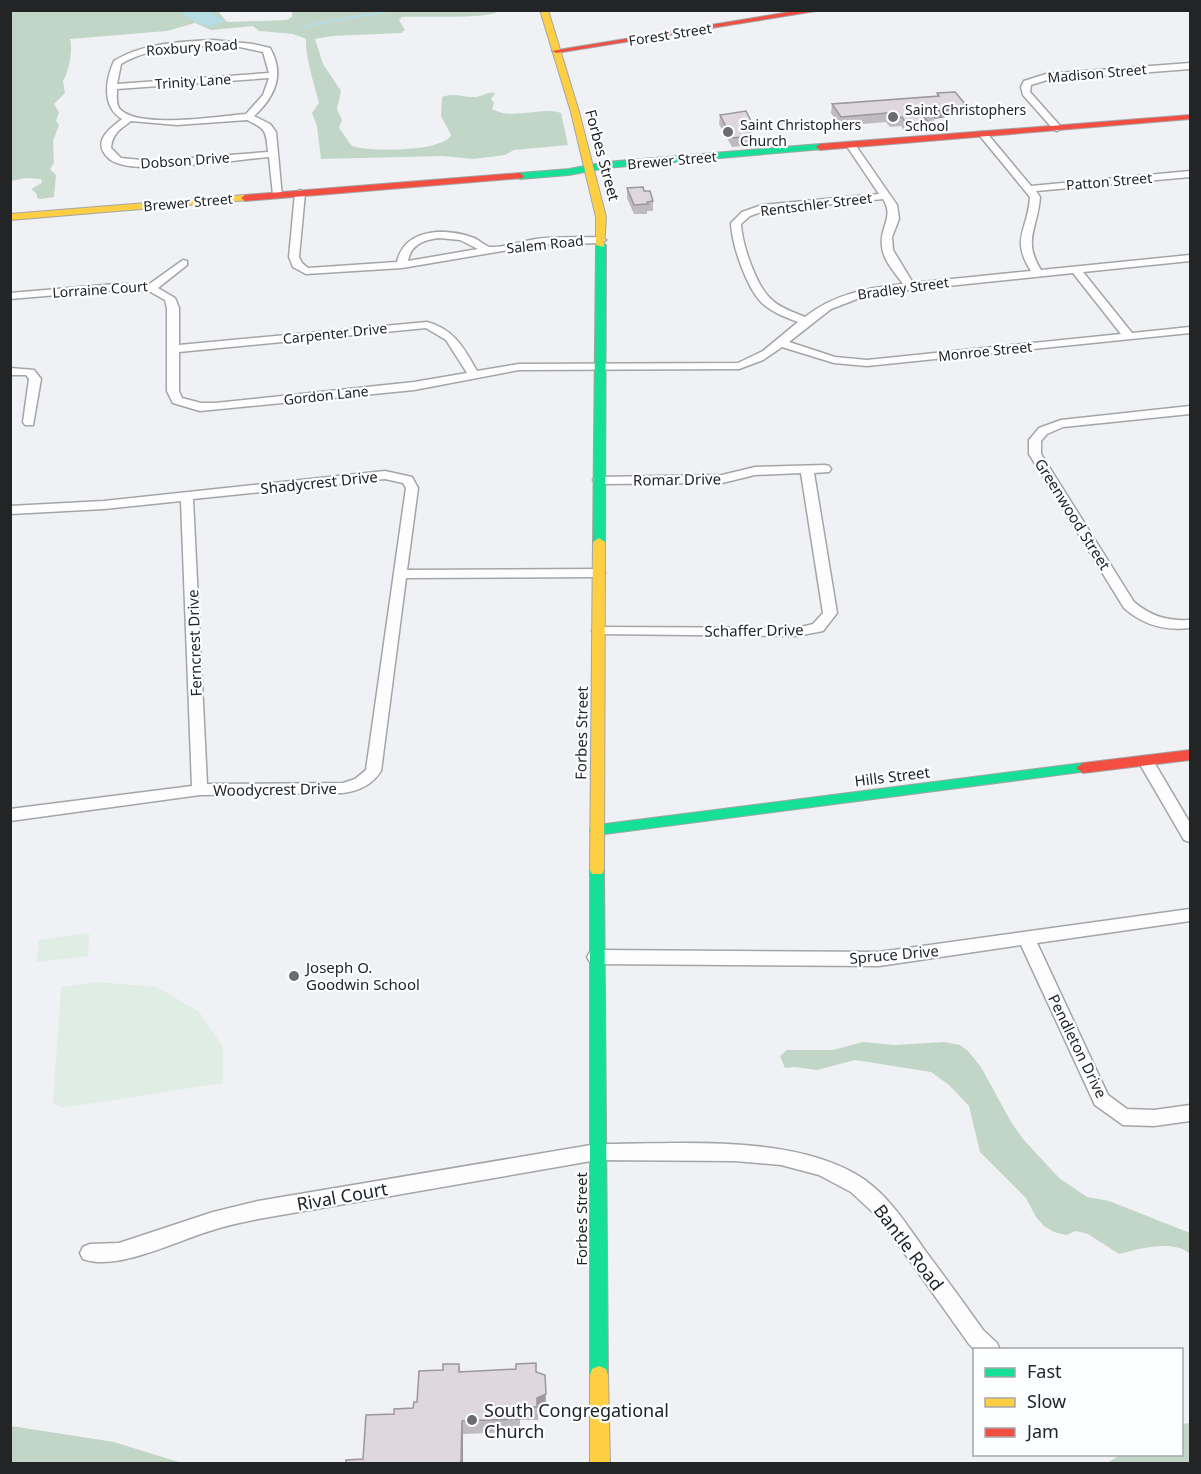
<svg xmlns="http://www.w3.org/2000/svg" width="1201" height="1474" viewBox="0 0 1201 1474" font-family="'Noto Sans',sans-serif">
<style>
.green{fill:#e0ede4}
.forest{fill:#c1d6c6}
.water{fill:#b6dde4}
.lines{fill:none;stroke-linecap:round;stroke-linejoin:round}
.stream{stroke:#b6dde4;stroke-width:2}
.street-casing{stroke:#a3a5a6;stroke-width:3}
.fast-casing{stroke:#a3a5a6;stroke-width:2}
.slow-casing{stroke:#a3a5a6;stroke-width:2}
.jam-casing{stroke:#a3a5a6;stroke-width:2}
.street{fill:#fdfdfd;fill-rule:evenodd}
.fast{fill:#16e098;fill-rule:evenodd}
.slow{fill:#ffcf43;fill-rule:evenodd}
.jam{fill:#f24e42;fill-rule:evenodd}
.wall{fill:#bfbabd}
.shaded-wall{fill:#9b979a}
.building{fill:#ded8dc;stroke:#9b979a;stroke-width:1.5}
.poi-dot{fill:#6a6c6e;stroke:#fdfeff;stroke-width:2}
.labels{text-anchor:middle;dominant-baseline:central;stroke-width:4.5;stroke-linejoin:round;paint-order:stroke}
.far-street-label{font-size:14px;fill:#232426;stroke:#fdfeff}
.far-poi-label{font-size:14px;fill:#232426;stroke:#fdfeff;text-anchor:start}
.street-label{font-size:15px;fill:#232426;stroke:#fdfeff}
.poi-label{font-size:15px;fill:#232426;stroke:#fdfeff;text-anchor:start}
.near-street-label{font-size:18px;fill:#232426;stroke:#fdfeff}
.near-poi-label{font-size:18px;fill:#232426;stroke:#fdfeff;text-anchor:start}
</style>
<rect width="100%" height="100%" fill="#eff1f4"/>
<path class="green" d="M89 933 88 956 37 962 39 940Z
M96 982 157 987 199 1012 223 1047V1083L62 1108 53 1102 61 987Z"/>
<path class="forest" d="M296 10 497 12C487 19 420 16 402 17L399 20 405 30 401 33 332 36 315 39 323 64 341 91 337 109 342 120 339 128 352 146C370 152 443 152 451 135L441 116 442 97C455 92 463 98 476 97 483 96 486 92 495 93L491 99 494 103 492 109C512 121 539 106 561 113L568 145 514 150 505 155 473 159 443 156 321 159 317 126 312 113 319 103C314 84 305 55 306 39L293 34 259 31 253 26 211 30 195 23 167 31 70 39C73 49 69 72 63 81L65 93 54 104 59 112 56 121 59 125 53 141 54 163 50 169 56 175 54 197 41 199 37 198V194L31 189 42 183 41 179 25 178 11 181V11H218L226 21 229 22 287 20 292 17V13Z
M863 1042 894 1045 944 1042 960 1045 968 1051 981 1067 1011 1122 1023 1139 1059 1178 1087 1197 1109 1201 1190 1233V1254C1173 1239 1139 1249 1119 1254L1088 1234 1076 1231 1066 1235 1054 1232 1044 1226 1036 1217 1026 1198 980 1152 969 1106 949 1085 931 1072 855 1060 817 1070 795 1067 785 1068 780 1056 787 1050H833Z
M1190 1423V1463H1107L1120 1455 1182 1454V1424Z
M11 1426 114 1442 182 1463H11Z"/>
<path class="water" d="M179 11H207L224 20C210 34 192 19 179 11Z"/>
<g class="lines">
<path class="stream" d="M464 10H507
M301 28C332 18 366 16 398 10"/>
<g class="street-casing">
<path id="street" d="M213 40 253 44 270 48C285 74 275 97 254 116L270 124 276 132 282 197 273 195 269 157C234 160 146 174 117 163 111 161 106 157 103 151 96 138 113 126 122 119 102 107 105 81 114 61 143 43 179 42 213 40ZM190 46H235L263 52 269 73 117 84 121 64C142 51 165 49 190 46ZM269 78 263 95 246 114C220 116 136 130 119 108 116 103 117 95 117 89ZM247 120C266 129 266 130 268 152L151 161 121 158 111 148C112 134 120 129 131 121L177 125Z
M1190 63V69L1047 80 1031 85 1030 92 1062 128 1057 131 1054 130 1023 95 1021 87 1024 81 1046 74Z
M980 132H986L1031 186 1190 171V177L1036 191 1040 197C1038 228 1022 240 1041 270L1190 255V261L1083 272 1132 333 1190 327V333L867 366 834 363 782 347 763 360 739 369 519 370 414 390 200 411 173 403 167 391V308L165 300 149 291 116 290 10 299V293L116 284 148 285 183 260 187 261V265L158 288 175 298 179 308V345L427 322C454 329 464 348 477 371L519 364 738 363 763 351 798 322C785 317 771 312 761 302 746 286 732 245 731 223L742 212 762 205 879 194 846 145 848 143H854L897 205 899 219 892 237 893 250 913 283 1031 271C1010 238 1028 231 1030 197L980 136ZM883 199C895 217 879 228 882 246 883 260 895 273 903 284 867 288 834 294 805 317 793 312 780 308 771 299 756 286 742 244 741 224L750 216 764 211ZM1073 273 1121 334 867 360 835 357 789 342 831 309 870 294ZM426 328 446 340 467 373 414 382 215 403H201L182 398 179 391V352Z
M300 190 305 193 299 257 302 263 308 268 397 262C405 227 447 228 474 238 479 240 485 246 490 247 504 248 522 241 536 239 557 236 580 238 601 237L606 240 601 243 538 245 402 268 306 274 293 267 289 257 295 193ZM439 238 460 240 478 249 408 261C411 244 424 240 439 238Z
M10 368 34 370 41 379 33 425H25L23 422 29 379 26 375H10Z
M1190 406V414L1063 427 1047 434 1041 441V454L1134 602C1152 617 1168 621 1190 620V628C1165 631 1143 625 1124 608L1029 454V440L1039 428 1061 420Z
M825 465 829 466 831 469 829 472 814 473 837 613 823 631 797 636 594 634 592 631 599 627 797 628 813 624 823 613 801 473 755 475 722 483 599 484 593 480 595 477 722 475 755 467Z
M385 471 412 477 418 488 407 570 598 569 605 573 598 577 406 578 381 771C372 785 359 791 343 793L200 795 10 821V809L192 786 181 501 104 509 10 514V506L104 501ZM385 479 403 483 406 488 366 770 355 779 343 783 207 784 193 499Z
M1146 756 1151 757 1190 823V842L1184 840 1138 761Z
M1190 909V921L1037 943 1108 1095 1127 1109 1154 1110 1190 1105V1121L1154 1126 1123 1125 1095 1105 1021 945 879 966 596 964 590 962 587 957 590 952 596 950 879 952Z
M597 1144C677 1144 797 1133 865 1180 890 1198 907 1225 924 1249 944 1276 964 1303 983 1330L997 1343 1000 1350H975L969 1344 880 1219 851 1192 819 1175 781 1165 735 1161 597 1160 258 1219C243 1222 228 1225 213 1230 178 1240 117 1272 83 1259L80 1253 83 1247 90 1244 119 1243 213 1212 258 1201Z"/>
</g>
<g class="fast-casing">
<path id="fast" d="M820 144 824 147 823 149 606 168 569 175 520 179 516 176 520 173 569 169 606 162Z
M601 242 606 245 605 542 599 546 593 542 596 245Z
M1083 763 1090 768 1088 771 597 835 592 834 590 830 592 826 597 825Z
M597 865 602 866 604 870 608 1375 606 1381 599 1384 592 1381 590 1375V870L592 866Z"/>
</g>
<g class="slow-casing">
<path id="slow" d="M540 10H548L579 112 606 217 604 247 596 245V217L571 112Z
M245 195 248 196V200L10 220V214Z
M599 538 605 542 604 870 602 874H592L590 870 593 542Z
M599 1366 606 1369 608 1375 610 1464H590V1375L592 1369Z"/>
</g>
<g class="jam-casing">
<path id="jam" d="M802 10H822L556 53 552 51Z
M1190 115V119L820 150 816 147 820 144Z
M520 173 524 176 523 178 245 201 241 198 245 195Z
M1190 750V760L1083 773 1076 768 1083 763Z"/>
</g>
<use href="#street" class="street"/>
<use href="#fast" class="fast"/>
<use href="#slow" class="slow"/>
<use href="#jam" class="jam"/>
</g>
<path class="wall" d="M937 93 966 105 964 114 934 119 933 125 928 126 927 131 905 132 901 126 890 127 886 122 840 126 831 113 832 104 937 96Z
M720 115 751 121 750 130H749L752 136V145L732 147 719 124Z
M627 188 644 191 653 201V211H647V214H634L627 198Z
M459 1364 460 1371 537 1372 546 1407 538 1411V1420H520V1432L463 1434V1464H346L363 1459 394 1414 413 1408 417 1402 443 1370Z"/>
<path class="shaded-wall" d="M966 105 964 114 934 119V116L930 111Z
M545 1375 546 1407 538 1411V1420L537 1398Z
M462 1421 463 1434V1464H461Z"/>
<path class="building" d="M955 92 966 105 930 111 934 116 924 117 928 122 906 123 902 117 891 118 887 113 841 117 832 104 939 96 937 93Z
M746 111 751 121H744L752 136 732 138 720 115Z
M643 187 644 191H650L653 201 647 202 648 204 634 205 627 188Z
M536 1363V1372L545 1375 546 1394 537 1398V1407H519V1419L462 1421 461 1464H346V1460L363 1459 366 1415 394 1414V1409L413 1408 414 1402H417L419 1371 443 1370V1364H459V1372L516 1369V1364Z"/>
<g class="poi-dot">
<circle cx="893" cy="117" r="6"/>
<circle cx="728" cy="132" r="6"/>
<circle cx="294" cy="976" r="6"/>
<circle cx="472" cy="1420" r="6"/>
</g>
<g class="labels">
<g class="far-street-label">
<text transform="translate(670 34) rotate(-9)">Forest Street</text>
<text transform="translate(192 47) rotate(-4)">Roxbury Road</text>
<text transform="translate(1097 73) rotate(-5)">Madison Street</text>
<text transform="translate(193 81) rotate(-4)">Trinity Lane</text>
<text transform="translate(185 160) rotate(-4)">Dobson Drive</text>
<text transform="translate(672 160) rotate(-5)">Brewer Street</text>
<text transform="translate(1109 181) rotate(-5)">Patton Street</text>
<text transform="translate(188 202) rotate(-5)">Brewer Street</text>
<text transform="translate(816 204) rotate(-7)">Rentschler Street</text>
<text transform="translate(545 244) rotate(-6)">Salem Road</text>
<text transform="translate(903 288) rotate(-8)">Bradley Street</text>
<text transform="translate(100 289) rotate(-4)">Lorraine Court</text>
<text transform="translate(335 333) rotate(-6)">Carpenter Drive</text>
<text transform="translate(985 351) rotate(-6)">Monroe Street</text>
<text transform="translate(326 395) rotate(-6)">Gordon Lane</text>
</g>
<g class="far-poi-label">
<text x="905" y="109">Saint Christophers<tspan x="905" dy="16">School</tspan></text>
<text x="740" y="124">Saint Christophers<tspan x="740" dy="16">Church</tspan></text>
</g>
<g class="street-label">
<text transform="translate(603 155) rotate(75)">Forbes Street</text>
<text transform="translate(677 479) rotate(-1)">Romar Drive</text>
<text transform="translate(319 482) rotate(-6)">Shadycrest Drive</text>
<text transform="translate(1073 514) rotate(58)">Greenwood Street</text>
<text transform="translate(754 630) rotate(-1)">Schaffer Drive</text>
<text transform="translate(194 643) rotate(-92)">Ferncrest Drive</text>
<text transform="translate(581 733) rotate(-89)">Forbes Street</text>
<text transform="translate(892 776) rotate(-7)">Hills Street</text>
<text transform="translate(275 789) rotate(-1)">Woodycrest Drive</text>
<text transform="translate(894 954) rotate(-5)">Spruce Drive</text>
<text transform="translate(1078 1046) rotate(64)">Pendleton Drive</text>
<text transform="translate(581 1219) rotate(-90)">Forbes Street</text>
</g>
<g class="poi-label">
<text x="306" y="967">Joseph O.<tspan x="306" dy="17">Goodwin School</tspan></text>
</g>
<g class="near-street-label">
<text transform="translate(342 1196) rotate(-10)">Rival Court</text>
<text transform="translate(909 1247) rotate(53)">Bantle Road</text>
</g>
<g class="near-poi-label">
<text x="484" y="1410">South Congregational<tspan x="484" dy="21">Church</tspan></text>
</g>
</g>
<rect width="1201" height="1474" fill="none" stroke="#232426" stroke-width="24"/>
<rect x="973" y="1348" width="210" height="108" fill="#fdfeff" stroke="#a6a7a8" stroke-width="1.5"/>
<rect x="985" y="1368" width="30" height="9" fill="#16e098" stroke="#a6a7a8" stroke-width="1.5"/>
<text x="1027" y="1378" font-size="18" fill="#232426">Fast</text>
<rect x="985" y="1398" width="30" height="9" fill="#ffcf43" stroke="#a6a7a8" stroke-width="1.5"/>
<text x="1027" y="1408" font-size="18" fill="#232426">Slow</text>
<rect x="985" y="1428" width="30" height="9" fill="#f24e42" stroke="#a6a7a8" stroke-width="1.5"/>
<text x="1027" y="1438" font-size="18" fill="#232426">Jam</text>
</svg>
